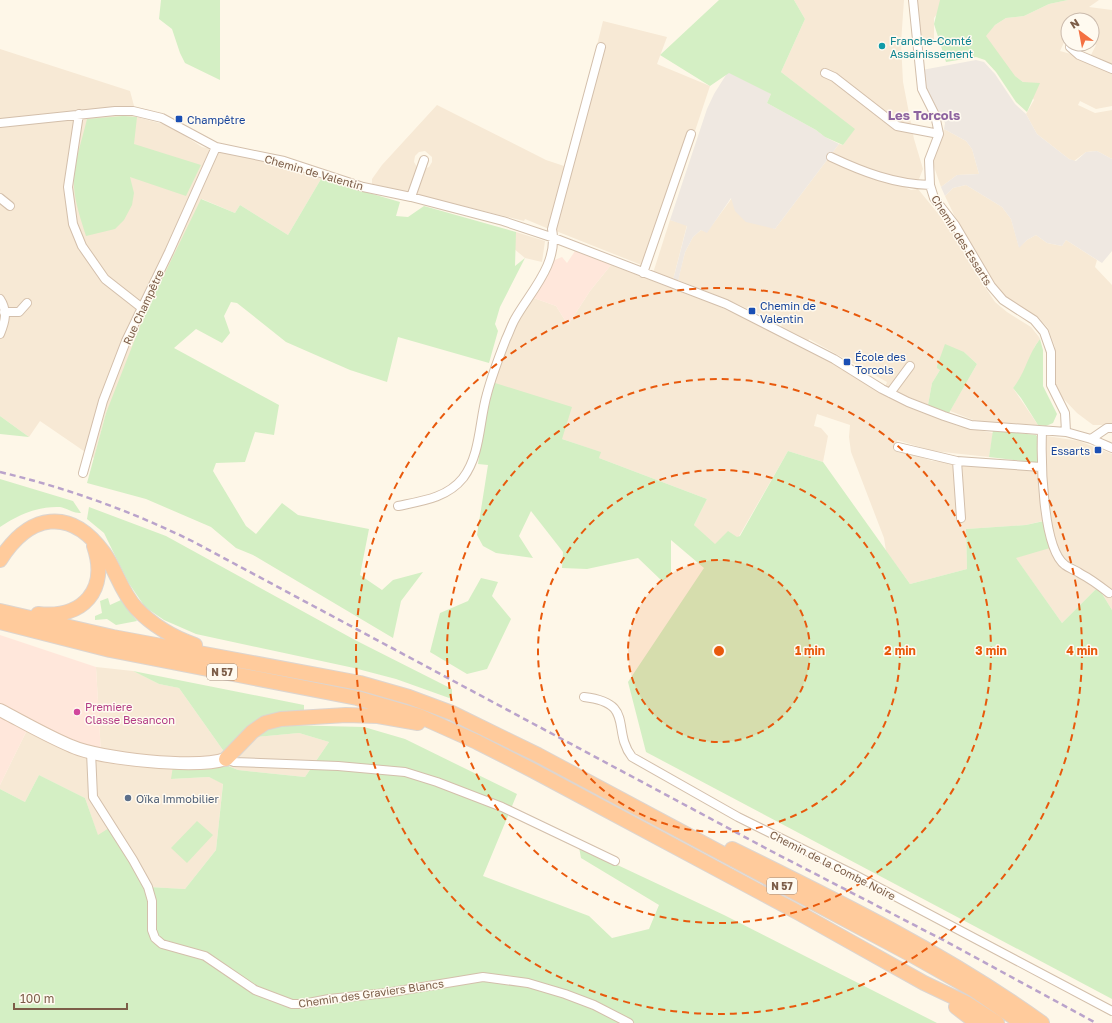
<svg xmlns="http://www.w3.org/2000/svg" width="1112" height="1023" viewBox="0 0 1112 1023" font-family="'Golos Text',sans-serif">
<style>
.residential{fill:#f7e9d5}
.commercial{fill:#ffe7db}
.industrial{fill:#efe8e1}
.green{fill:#d4efc4}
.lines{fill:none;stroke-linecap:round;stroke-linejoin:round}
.minor-casing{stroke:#d3bfab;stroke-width:10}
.secondary-casing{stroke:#d9c1ab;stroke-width:14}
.trunk-casing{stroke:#ddd5cf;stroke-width:16}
.minor{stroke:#fff;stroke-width:8}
.secondary{stroke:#fff;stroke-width:12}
.trunk{stroke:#ffcb9c;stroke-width:14}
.rail{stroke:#baa3cb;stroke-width:2.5;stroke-dasharray:6 4;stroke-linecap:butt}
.ring{fill:none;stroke:#e8590c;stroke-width:2;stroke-dasharray:7 5}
.culture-dot{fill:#0f9aa8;stroke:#fffaf0;stroke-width:1.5}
.transit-dot{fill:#1a4fb4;stroke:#fffaf0;stroke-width:1.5}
.hotel-dot{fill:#d1479c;stroke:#fffaf0;stroke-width:1.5}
.service-dot{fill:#5c6f8a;stroke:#fffaf0;stroke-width:1.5}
.labels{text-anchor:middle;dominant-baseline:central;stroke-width:3;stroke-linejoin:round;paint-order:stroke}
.shield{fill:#fffaf0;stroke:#a38c7a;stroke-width:1}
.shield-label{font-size:10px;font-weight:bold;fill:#7c5d48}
.culture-label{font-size:11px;fill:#0d838f;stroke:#fffaf0;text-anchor:start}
.transit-label{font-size:11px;fill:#164399;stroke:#fffaf0;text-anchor:start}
.street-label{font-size:11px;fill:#7c5d48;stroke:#fffaf0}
.hotel-label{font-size:11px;fill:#b23c85;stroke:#fffaf0;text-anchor:start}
.service-label{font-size:11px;fill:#4e5e75;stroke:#fffaf0;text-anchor:start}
.quarter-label{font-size:13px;font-weight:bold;fill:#8e64a0;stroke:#fffaf0}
.centre{fill:#e8590c;stroke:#fffaf0;stroke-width:2}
.ring-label{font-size:12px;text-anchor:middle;font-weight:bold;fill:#e8590c;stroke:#fffaf0;stroke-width:3;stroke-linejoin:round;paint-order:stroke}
</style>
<rect width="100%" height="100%" fill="#fef7e8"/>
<path class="residential" d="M794 0H904L901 43 903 82 914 139 923 169 919 179 905 187 911 190 918 189 949 227 973 269 995 302 1007 312 1031 327 1039 337 1040 339 1035 346 1022 377 1013 388 1038 425 987 422 973 420 950 411 977 364 964 352 940 370 932 383 928 405 889 389 885 387 887 382 809 339 808 342 781 327 782 324 728 300 678 280 685 252 693 237 701 230 707 232 732 198 736 211 775 229 839 144 843 145 854 129 781 72 805 19Z
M916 0H971L937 14 934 18V39H920Z
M1068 0H1099L1089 7 1112 10V65L1091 55 1096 45 1092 43V20H1068V34L1060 51 1071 54 1112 73V106L1096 109 1080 101 1078 105 1095 113 1112 110V159L1097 151 1086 152 1074 161 1069 159 1037 134 1026 114 1034 100 1023 82 1013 75 985 36 995 25 1006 18 1024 16 1049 4Z
M603 21 667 37 657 64 710 86 695 131 690 129 644 266 556 231 600 63 593 61Z
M0 49 130 91 137 117 170 126 202 147 293 167 321 179 288 235 240 205 235 213 202 199 106 413 94 458 40 421 29 437 0 416Z
M437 105 546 160 567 167 549 229 525 219 524 221 415 194 424 169 429 167 432 162V157L425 151 419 152 415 156 414 162 417 167 409 192 372 184V179L382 165Z
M944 129 966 141 972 149 979 174 957 175 941 187 932 161Z
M966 185 1002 207 1011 219 1019 247 1027 240 1036 235 1047 243 1062 246 1066 240 1097 260 1095 267 1112 285V425H1093L1077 413 1058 393 1055 381V347L1048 328 1038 317 1011 301 998 289 956 219 945 196 953 188Z
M670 220 687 225 673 280 653 273Z
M516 232 545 241 542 262 525 258 513 248Z
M611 265 716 305 786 338 837 365 904 405 958 426 993 433 989 457 933 451 897 440 898 449 932 461 955 463 959 520 965 519 962 464 1040 472 1045 439 1047 436 1079 441 1112 454V610L1098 587 1062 623 1015 557 1043 521 1026 525 966 529 967 569 910 584 886 551 884 538 851 452 849 437 850 425 817 414 814 426 821 428 828 436 823 462 788 451 738 538 715 545 694 525 707 499 599 458 600 452 562 439 492 382 509 330 531 297 556 306 568 325 590 291Z
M96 667 133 671 159 684 179 688 225 753 256 737 299 733 329 742 305 777 238 770 221 763 171 779 209 777 223 783 216 850 185 889 149 887 109 829 98 836 85 798 39 775 25 802 0 789V785L29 726 101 754Z"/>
<path class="commercial" d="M575 251 611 265 590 291 568 325 556 306 531 297 552 261 562 257 567 263Z
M0 635 96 667 101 754 29 726 0 785Z"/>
<path class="industrial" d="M976 60 984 62 995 74 1015 104 1026 114 1037 134 1069 159 1076 161 1086 152 1097 151 1112 159V251L1102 263 1066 240 1062 246 1047 243 1036 235 1027 240 1019 248 1011 219 1002 207 966 185 953 188 945 196 941 187 957 175 979 174 972 149 966 141 944 129 945 123 924 84 922 70Z
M731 67 771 94 767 103 816 130 825 137 839 144 775 229 746 222 735 211 731 198 707 233 701 230 693 237 685 252 678 281 673 280 687 226 670 220 707 109 714 94Z"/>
<path class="green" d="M161 0H220V80L185 63 180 53 172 29 159 19Z
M719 0H794L805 19 781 72 855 129 843 145 825 137 816 130 767 103 771 94 729 73 710 86 660 55Z
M940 0H1068L1049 4 1024 16 1006 18 995 25 986 36 1015 76 1023 82 1040 83 1027 112 1016 102 996 72 985 60 976 57 946 62 934 24Z
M123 116 137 117 134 144 201 165 186 196 130 177 134 193 132 205 124 220 115 229 86 236C81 220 75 203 74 187 73 164 82 141 87 119Z
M321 179 400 202 396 216 408 217 424 206 516 232 515 266 525 258 500 307 495 324 498 331 489 363 398 337 387 382 350 370 286 342 237 303 231 302 224 316 230 333 222 343 196 329 174 348 279 405 274 435 255 432 245 462 216 463 213 471 246 526 256 534 282 503 298 515 369 529 360 575 382 590 393 580 423 572 401 601 393 638 253 555 236 548 211 527 146 499 87 483 106 413 144 316 201 199 235 213 240 205 288 235Z
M1040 339 1043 350V386L1057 414 1053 423 1046 426 1038 425 1021 398 1013 388C1026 372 1027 356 1040 339Z
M945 344 964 352 977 364 949 413 928 405 932 383 940 370 937 368V366Z
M492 382 572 407 562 439 601 452 599 458 707 499 694 525 715 544 728 531 737 537 740 536 788 451 823 462 910 584 967 569 966 529 1026 525 1044 521 1050 548 1016 558 1062 623 1098 587 1112 610V999L646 752 628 682 704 568 671 540V575L662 581 638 558 587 569 562 568 563 552 531 511 519 536 533 558 496 553 483 546 477 535 488 465 478 464 485 415Z
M0 416 29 437 0 434Z
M993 430 1036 435 1039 439 1038 463 989 457Z
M0 479 73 501 81 513C74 514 67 508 60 507 38 506 18 515 0 527Z
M89 507 166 536 355 640 452 689V699L396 679 354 668 196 634 164 620 145 607 128 582 104 533 87 519Z
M481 578 498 582 492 596 511 619 487 669 467 674 430 652 440 613 468 601Z
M108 598 110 605 121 600 137 621 116 625 107 619 95 620V616L102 613 100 601Z
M133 671 304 705V711L270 717 225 753 179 688 159 684Z
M287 725 364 727 405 739 517 794 483 876 589 916 612 938 649 929 659 905 581 858 579 847 724 915 937 1023H0V789L25 802 39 775 85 798 98 835 109 828 149 887 185 889 216 850 223 784 209 777 171 779 173 766 221 763 238 770 305 777 329 742 299 733 256 737 266 730Z
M197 821 213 835 187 863 171 848Z"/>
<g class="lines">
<g class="minor-casing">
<path id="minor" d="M913 0 922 89 935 115 939 134 929 160 930 185 934 198 955 225 991 286 1003 300 1034 320 1044 332 1051 352V385L1065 413 1066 432
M1070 47 1079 55 1112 69
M825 73 834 77 897 126 939 134
M79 114 68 187 73 224 82 246 105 279 142 308
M0 123 115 111H133L162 118 216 147 284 161 363 187 411 197 503 221 554 238 726 304 834 359 882 389 908 402 944 416 971 425 1066 432 1091 439 1112 448
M831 157C863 172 894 184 930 185
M411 197 424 160
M0 198 10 206
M643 273 691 134
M0 299C8 311 5 322 0 334
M4 312H19L27 303
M890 393 910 366
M1042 431C1041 459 1042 548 1065 565 1070 569 1076 570 1081 574 1091 579 1100 586 1109 593
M1091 439 1107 428H1112
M898 447 957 461 1041 467
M957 461 961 518
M83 473 103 401 126 341 169 252 216 147
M398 506C422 501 447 498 463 478 481 454 479 421 487 394 492 375 499 357 506 339 509 333 511 326 515 319 530 292 559 264 552 229L601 47
M584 697C636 703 611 730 632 757L738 817 855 875 1112 1011
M91 752 93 797 133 860 148 887 152 901V930L155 938 162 944 205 956 255 990 292 1004H303L329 999 386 993 483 977 528 983 565 994 594 1005 629 1023
M226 759 234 762 338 766 405 772 437 782 502 807 615 861"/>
</g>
<g class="secondary-casing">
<path id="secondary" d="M0 710C23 722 47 736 71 746 100 759 196 769 226 759"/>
</g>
<g class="trunk-casing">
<path id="trunk" d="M0 560C29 514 70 506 104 553 116 570 121 592 136 608 153 626 172 637 195 645
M0 611 113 637 360 683 409 697 452 713 538 755 910 954 974 990 1022 1023
M38 614C83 619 109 590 94 546
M0 622 110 650 357 698 419 716 477 742 532 770 799 913 924 983 966 1003 997 1023
M226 759 252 732 265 723 281 719 346 715 378 716 418 723
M732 849C838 901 946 954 1042 1023
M956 1007 977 1023"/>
</g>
<use href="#minor" class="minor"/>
<use href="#secondary" class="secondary"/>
<use href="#trunk" class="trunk"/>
<path class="rail" d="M0 472C67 488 131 511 192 541L771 851 947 942 1096 1023"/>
</g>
<circle cx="719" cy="651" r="91" fill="#e8590c" fill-opacity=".12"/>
<g class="ring">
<circle cx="719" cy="651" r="91"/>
<circle cx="719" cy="651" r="181"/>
<circle cx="719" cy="651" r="272"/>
<circle cx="719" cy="651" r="363"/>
</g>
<circle class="culture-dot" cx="882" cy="46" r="4"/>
<g class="transit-dot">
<rect x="175" y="115" width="8" height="8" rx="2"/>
<rect x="748" y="307" width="8" height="8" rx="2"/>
<rect x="843" y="358" width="8" height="8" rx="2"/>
<rect x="1094" y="446" width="8" height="8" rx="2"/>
</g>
<circle class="hotel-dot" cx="77" cy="712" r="4"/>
<circle class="service-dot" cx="128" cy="798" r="4"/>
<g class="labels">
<g class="shield">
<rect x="207" y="664" width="30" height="16" rx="3"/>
<rect x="767" y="878" width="30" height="16" rx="3"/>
</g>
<g class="shield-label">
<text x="222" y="672">N 57</text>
<text x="782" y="886">N 57</text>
</g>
<g class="culture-label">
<text x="890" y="40">Franche-Comté<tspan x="890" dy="13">Assainissement</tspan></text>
</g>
<g class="transit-label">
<text x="187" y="119">Champêtre</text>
<text x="760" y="305">Chemin de<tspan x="760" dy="13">Valentin</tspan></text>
<text x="855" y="356">École des<tspan x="855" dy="13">Torcols</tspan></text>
<text x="1090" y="450" text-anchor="end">Essarts</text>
</g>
<g class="street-label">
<text transform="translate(314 172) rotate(16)">Chemin de Valentin</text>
<text transform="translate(962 240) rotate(58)">Chemin des Essarts</text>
<text transform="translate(143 307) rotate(-65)">Rue Champêtre</text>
<text transform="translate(833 865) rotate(27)">Chemin de la Combe Noire</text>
<text transform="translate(371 993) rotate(-8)">Chemin des Graviers Blancs</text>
</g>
<g class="hotel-label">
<text x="85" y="706">Premiere<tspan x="85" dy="13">Classe Besancon</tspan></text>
</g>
<g class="service-label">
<text x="136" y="798">Oïka Immobilier</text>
</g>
<g class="quarter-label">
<text x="924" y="115">Les Torcols</text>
</g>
</g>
<circle cx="719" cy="651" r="6" class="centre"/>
<g class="ring-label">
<text x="810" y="655">1 min</text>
<text x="900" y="655">2 min</text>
<text x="991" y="655">3 min</text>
<text x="1082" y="655">4 min</text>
</g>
<g transform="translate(1080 32) rotate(328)"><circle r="19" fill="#fffaf0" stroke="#cbbbad"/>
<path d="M0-3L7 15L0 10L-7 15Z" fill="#f47041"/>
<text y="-6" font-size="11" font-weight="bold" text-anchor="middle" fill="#7c5d48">N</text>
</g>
<path d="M14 1003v6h113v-6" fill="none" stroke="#7c5d48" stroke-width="2"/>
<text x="20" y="1003" font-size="12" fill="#7c5d48" stroke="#fffaf0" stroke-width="3" paint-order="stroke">100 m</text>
</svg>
